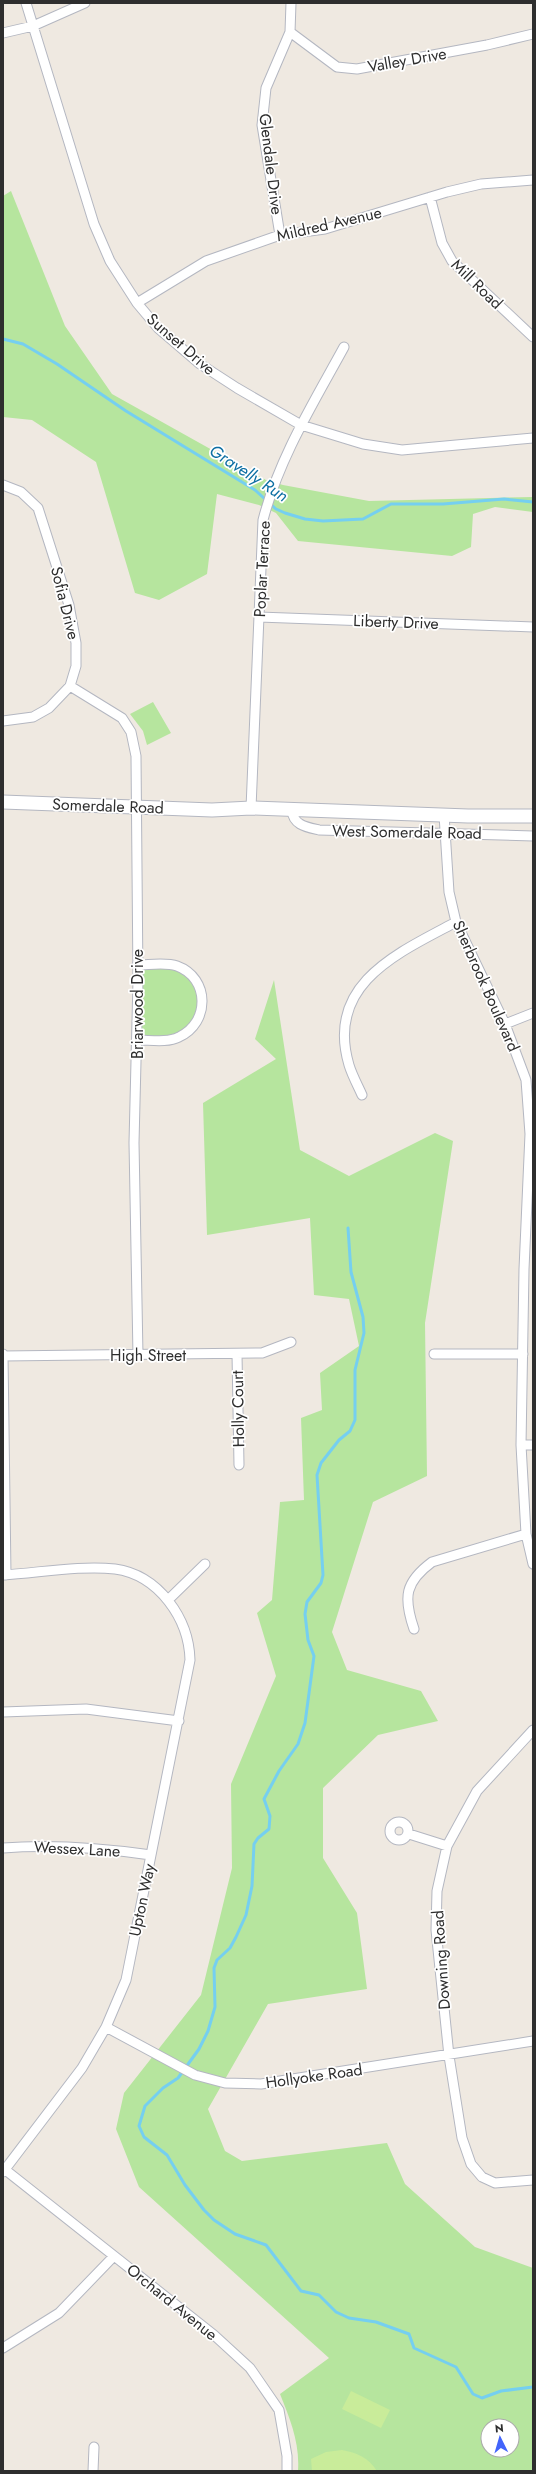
<svg xmlns="http://www.w3.org/2000/svg" width="536" height="2474" viewBox="0 0 536 2474" font-family="Jost,sans-serif">
<style>
.green{fill:#b6e59e;fill-rule:evenodd}
.pitch{fill:#c9ec9a}
.lines{fill:none;stroke-linecap:round;stroke-linejoin:round}
.stream{stroke:#75cff0;stroke-width:3}
.street-casing{stroke:#b4b7c1;stroke-width:11}
.secondary-casing{stroke:#b4b7c1;stroke-width:15}
.street{stroke:#fff;stroke-width:9}
.secondary{stroke:#fff;stroke-width:13}
.labels{text-anchor:middle;dominant-baseline:central;stroke-width:3.5;stroke-linejoin:round;paint-order:stroke}
.street-label{font-size:16px;fill:#2e2e2e;stroke:#fff}
.water-label{font-size:17px;font-style:italic;fill:#0d6fa3;stroke:#fff}
</style>
<rect width="100%" height="100%" fill="#efe9e1"/>
<path class="green" d="M11 191 65 326 112 394 266 480 283 485 369 501 533 497V512L495 507 473 514 471 547 452 556 298 541 276 513 259 505 217 494 207 574 159 600 135 593 96 462 32 420 3 417V196Z
M153 702 171 733 147 745 143 731 130 714Z
M137 965H167L191 975 202 1003 185 1034 137 1040Z
M274 980 300 1150 349 1176 435 1133 453 1141 425 1323 427 1476 373 1502 332 1632 347 1670 421 1691 438 1721 378 1735 323 1788V1858L357 1913 367 1989 268 2004 208 2109 225 2151 242 2161 387 2143 405 2184 475 2247 533 2268V2471H298C300 2443 290 2419 280 2394L329 2358 139 2187 116 2129 124 2093 201 1995 232 1868 231 1784 276 1676 257 1613 272 1600 280 1502 304 1500 301 1418 322 1410 320 1373 359 1346 349 1299 314 1295 310 1218 207 1235 203 1103 276 1059 255 1039ZM488 2426H512V2450H488Z"/>
<path class="pitch" d="M351 2391 390 2410 381 2428 342 2409Z
M342 2450C357 2453 368 2457 377 2471H312L311 2459 326 2452Z"/>
<g class="lines">
<path class="stream" d="M3 339 23 344 57 364 126 411 255 490 276 509 285 513 305 519 323 521 363 519 391 504H443L504 499 533 502
M348 1228 351 1272 363 1317 364 1333 355 1370V1420L350 1431 339 1440 321 1463 317 1475 323 1575 321 1583 307 1602 305 1614 308 1640 314 1656 305 1723 298 1744 279 1771 264 1799 270 1816 269 1829 258 1838 254 1844 252 1886 246 1915 236 1937 230 1948 217 1960 214 1968 215 2007 208 2031 199 2049 178 2078 163 2088 145 2106 139 2126 144 2137 167 2155 185 2185 204 2210 214 2220 235 2234 266 2245 301 2291 319 2295 336 2312 349 2318 376 2322 409 2334 414 2348 456 2367 473 2394 482 2398 501 2391 533 2387"/>
<g class="street-casing">
<path id="street" d="M26 3 94 224 110 261 137 303 158 328 200 364 237 388 301 425 363 444 402 450 533 438
M290 32 337 67 357 69 487 45 533 34
M3 33 33 26 85 3
M430 197 442 243 452 261 533 337
M280 235 262 125 266 88 290 32 291 3
M137 303 206 261 280 235 325 229 447 192 481 184 533 180
M3 485 21 492 38 508 69 605 76 643V666L70 686 49 708 33 717 3 721
M259 617 533 627
M70 686 122 718 131 732 136 756 138 980 134 1143 138 1355
M251 808 263 520C279 458 314 402 344 347
M292 810C293 825 306 827 319 830L533 836
M444 815 449 892 456 922 505 1024 526 1080 530 1134 524 1269 521 1445 526 1534 533 1564
M505 1024 533 1013
M137 1040C151 1040 167 1043 179 1037 210 1023 210 978 177 966 166 962 149 965 137 965
M362 1095C358 1086 352 1075 349 1065 325 984 398 953 456 922
M3 1354 6 1575
M237 1354 239 1465
M434 1354H523
M3 1356 262 1353 291 1342
M521 1445H533
M3 1575C38 1573 81 1565 115 1569 159 1575 189 1619 190 1660L126 1980 106 2027 82 2068 3 2172
M168 1600 205 1564
M414 1629C403 1597 405 1582 432 1562L526 1534
M3 1712 86 1709 179 1721
M533 1730 477 1791 447 1846 437 1891 436 1930 449 2056 462 2138 471 2164 482 2177 495 2183 533 2180
M390 1831a9 9 0 1 1 18 0a9 9 0 1 1-18 0Z
M409 1834 447 1846
M3 1848C53 1844 102 1848 151 1855
M106 2027 195 2075 225 2083 261 2084 533 2041
M3 2168 214 2335 250 2368 279 2410 287 2456V2471
M3 2348 59 2313 114 2256
M93 2471 94 2447"/>
</g>
<g class="secondary-casing">
<path id="secondary" d="M3 802 212 810 251 808 468 816H533"/>
</g>
<use href="#street" class="street"/>
<use href="#secondary" class="secondary"/>
</g>
<g class="labels">
<g class="street-label">
<text transform="translate(407 60) rotate(-10)">Valley Drive</text>
<text transform="translate(271 164) rotate(83)">Glendale Drive</text>
<text transform="translate(329 224) rotate(-13)">Mildred Avenue</text>
<text transform="translate(477 284) rotate(44)">Mill Road</text>
<text transform="translate(181 344) rotate(41)">Sunset Drive</text>
<text transform="translate(262 569) rotate(-87)">Poplar Terrace</text>
<text transform="translate(65 603) rotate(76)">Sofia Drive</text>
<text transform="translate(396 622) rotate(2)">Liberty Drive</text>
<text transform="translate(108 806) rotate(2)">Somerdale Road</text>
<text transform="translate(407 832) rotate(1)">West Somerdale Road</text>
<text transform="translate(486 986) rotate(66)">Sherbrook Boulevard</text>
<text transform="translate(137 1004) rotate(-90)">Briarwood Drive</text>
<text x="148" y="1355">High Street</text>
<text transform="translate(238 1409) rotate(-91)">Holly Court</text>
<text transform="translate(77 1849) rotate(3)">Wessex Lane</text>
<text transform="translate(142 1900) rotate(-78)">Upton Way</text>
<text transform="translate(441 1960) rotate(-94)">Downing Road</text>
<text transform="translate(314 2076) rotate(-8)">Hollyoke Road</text>
<text transform="translate(172 2302) rotate(39)">Orchard Avenue</text>
</g>
<g class="water-label">
<text transform="translate(249 473) rotate(33)">Gravelly Run</text>
</g>
</g>
<rect width="536" height="2474" fill="none" stroke="#2e2e2e" stroke-width="8"/>
<g transform="translate(500 2438) rotate(355)"><circle r="19" fill="#ffffff" stroke="#ababab"/>
<path d="M0-3L7 15L0 10L-7 15Z" fill="#4264fb"/>
<text y="-6" font-size="11" font-weight="bold" text-anchor="middle" fill="#2e2e2e">N</text>
</g>
</svg>
